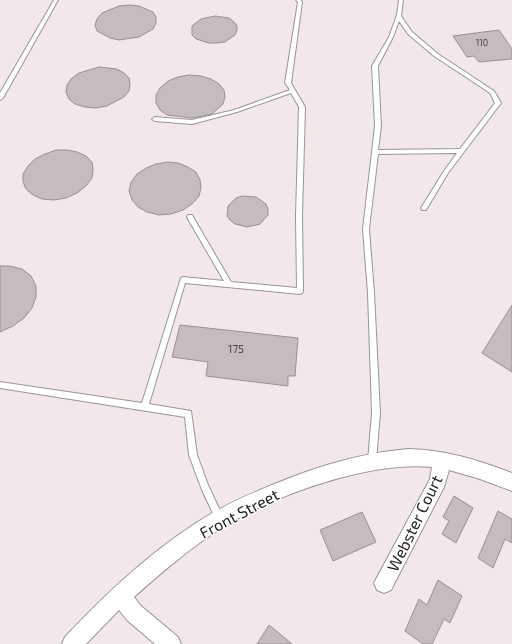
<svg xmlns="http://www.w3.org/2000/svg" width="512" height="644" viewBox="0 0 512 644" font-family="'Exo 2',sans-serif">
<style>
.building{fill:#c5bcbd;stroke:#999091}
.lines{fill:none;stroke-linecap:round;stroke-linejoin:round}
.lane-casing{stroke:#9c9393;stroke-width:2}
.street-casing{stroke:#9c9393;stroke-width:2}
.lane{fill:#fff;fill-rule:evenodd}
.street{fill:#fff;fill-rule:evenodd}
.labels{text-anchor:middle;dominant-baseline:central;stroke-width:3;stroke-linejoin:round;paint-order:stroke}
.far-number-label{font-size:9px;fill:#4c4848}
.number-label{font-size:11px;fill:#4c4848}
.near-street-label{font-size:16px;fill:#242121;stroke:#fff}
</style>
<rect width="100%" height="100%" fill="#f2e8e9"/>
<path class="building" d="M129 5 139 6 153 12 156 17V23L153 29 139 37 119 40 110 38 97 31 95 25 97 19 102 13 119 6Z
M215 16 229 18 234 22 237 26V30L235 35 225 42 217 43H209L196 39 192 35V26L201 19Z
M499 30 512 49V59L479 62 474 56 467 57 453 36Z
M99 67 117 69 124 73 129 78 130 85 129 91 124 97 107 106 96 108 85 107 75 104 69 99 66 92 67 85 71 79 79 73Z
M189 75 201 76 211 79 219 84 224 90 225 97 223 104 212 114 192 118 167 115 160 110 156 103V95L160 88 168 81 178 77Z
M56 150H67L77 152 86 156 92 162 93 170 92 178 86 186 77 193 66 198 54 200 42 199 33 195 26 189 23 182V174L28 166 35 159 45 154Z
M168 162 178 163 188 167 196 172 200 180 201 188 199 196 192 204 183 210 171 214 159 215 147 212 138 207 132 200 129 191 131 182 137 174 146 168 156 164Z
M242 196 256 197 266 204 268 209V215L260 224 247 227 235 224 230 220 227 216 228 206 236 198Z
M0 266H10L22 269 31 276 36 286V297L32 308 24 318 13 326 0 332Z
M512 305V372L482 353Z
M180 325 298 338 295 376H288V386L206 376 208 362 172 357Z
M454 496 473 508 456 543 442 534 449 521 443 517Z
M498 511 512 519V543L505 539 493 568 478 558Z
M362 512 376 542 333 561 320 530Z
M438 580 462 596 450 623 444 619 432 644H423L405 631 419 599 427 605Z
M269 625 292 644H257Z"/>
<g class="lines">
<g class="lane-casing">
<path id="lane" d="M54 0H58L3 98 0 100V93Z
M296 0H301L302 2 291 83 305 107 302 216 303 291 302 293 300 294 185 283 149 404 191 411 197 455 208 485 224 519 223 522 220 523 217 522 202 490 189 455 185 417 0 388V382L142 403 181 278 183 277 224 281 188 219 187 217 188 215H192L231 282 297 288 296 216 299 107 291 93 237 112 192 124 155 121 152 119 155 117 192 120 234 110 290 90 285 83 298 2Z
M399 0H403L401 16 412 32 438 54 494 91 501 103 448 173 426 210H422L421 208 444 171 457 153 378 154 369 229 374 293 380 413 376 461 375 464 372 465 369 464 368 461 372 413 368 293 363 229 375 126 372 66 389 37 397 15ZM399 21 408 34 434 56 490 93 495 103 460 149 378 150 381 126 378 66 393 37Z"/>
</g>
<g class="street-casing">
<path id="street" d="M409 449C446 450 478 460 512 473V491L480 479 449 470 444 487 391 590 384 593 377 590 374 583 430 479 432 467C370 461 277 494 225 526 192 546 162 572 134 597L141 606 178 637 181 644H155L127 620 119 610 86 644H62L65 637C107 592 160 543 214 512 241 497 271 485 300 474 336 461 371 452 409 449Z"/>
</g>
<use href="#lane" class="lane"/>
<use href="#street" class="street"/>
</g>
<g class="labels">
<g class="far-number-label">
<text x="482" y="42">110</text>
</g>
<g class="number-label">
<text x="236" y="348">175</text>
</g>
<g class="near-street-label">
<text transform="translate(239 513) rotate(-28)">Front Street</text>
<text transform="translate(414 523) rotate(-64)">Webster Court</text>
</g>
</g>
</svg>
